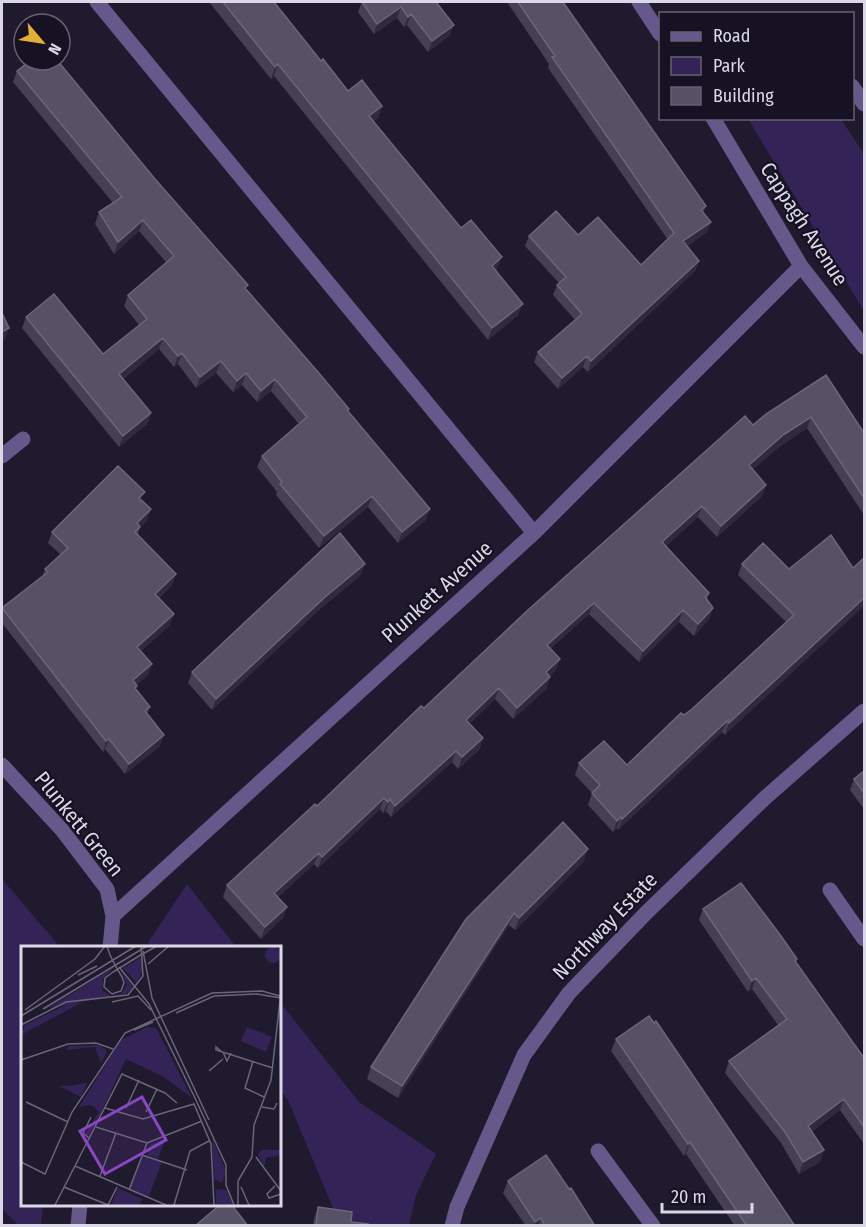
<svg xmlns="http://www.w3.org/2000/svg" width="866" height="1227" viewBox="0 0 866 1227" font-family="'Fira Sans Condensed',sans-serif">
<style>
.green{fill:#342357}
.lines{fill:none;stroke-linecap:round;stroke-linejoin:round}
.minor{stroke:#66588a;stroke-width:15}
.wall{fill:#464055}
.shaded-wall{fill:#302a3e}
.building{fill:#565165;stroke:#6b6679;stroke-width:1.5}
.labels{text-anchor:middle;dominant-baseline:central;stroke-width:4.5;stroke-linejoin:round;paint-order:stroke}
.street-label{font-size:21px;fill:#dbd9e6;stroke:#161123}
.inset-road{fill:none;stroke:#6a6677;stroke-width:1.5}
.view{fill:#8946c5;fill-opacity:0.15;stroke:#8946c5;stroke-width:3}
.inset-edge{fill:none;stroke:#dbd9e6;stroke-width:3}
</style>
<rect width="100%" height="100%" fill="#1f1a2d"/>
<path class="green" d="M748 119H841L864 154V311Z
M2 879 61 948H22V1204L43 1205 41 1225H18L2 1209Z
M187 884 237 948H148L149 941Z
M279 1001 359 1102 436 1154 416 1195 409 1225H340L288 1100 279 1088Z"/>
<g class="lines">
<path class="minor" d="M97 2 534 533
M639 2 660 34
M852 86 864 104
M713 118 801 266 864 347
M2 456 23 439
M2 765 62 830 107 889 113 916 110 948
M830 890 864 939
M113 916 534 533 801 266
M598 1151 653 1226
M78 1226 80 1204
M452 1226 457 1207 524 1055 569 993 646 913 766 797 864 711"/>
</g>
<path class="wall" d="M209 2H274L321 61 348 91 382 106 378 118 373 121 461 228 497 269 496 271 518 315 488 340 274 76 271 79Z
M362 2 438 4 450 35 428 52 407 25 404 27 397 18 374 34 358 12Z
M507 2H563L706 206 703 213 711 222 707 232 687 246 699 261 695 271 588 372 583 367 558 389 534 362 538 352 575 320 553 295 557 285 559 283 525 246 529 236 578 235 641 265 668 240 548 68 549 64Z
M17 71 246 289 349 409 348 411 426 520 398 543 368 507 319 548 276 495 277 492 257 467 262 456 299 424 271 391 257 402 242 385 233 392 216 373 196 388 178 364 174 367 159 349 123 379 151 413 147 424 119 447 22 328 26 317 103 354 139 325 124 306 128 295 166 262 139 231 114 254 95 224 99 212 113 203 13 82Z
M826 375 864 433V515L807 428 779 447 752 470 766 485 762 496 717 537 698 517 666 546 709 593 707 600 713 608 709 619 694 636 679 622 639 662 589 614 550 649 560 659 556 670 549 676 550 677 546 689 513 719 495 699 469 724 483 738 479 750 458 769 452 762 391 817 386 811 383 813 380 809 318 868 314 864 278 897 287 907 283 918 261 939 223 897 227 885 317 806 424 708 753 425Z
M142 500 151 509 147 520 140 527 138 534 176 574 172 585 159 598 170 625 141 651 152 664 148 675 136 685V689L150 707 147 714 160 746 125 774 105 749 103 752 2 623V610L42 577 45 569 61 555 48 543 52 532Z
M742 564 789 569 853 568 725 735 722 732 618 830 617 828 613 832 588 805 592 793 575 775 579 763 627 765 692 709 786 622 738 575Z
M361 575 321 608 212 710 188 683 192 672Z
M864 771V809L850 790 854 779Z
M584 861 515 930 509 925 398 1098 367 1079 371 1067 466 919Z
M703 909 797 959 796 962 864 1058V1144L840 1110 811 1132 820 1162 799 1174 781 1143 725 1073 729 1061 778 1025 752 989 748 992 699 920Z
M616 1039 795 1226H735L686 1154 684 1156 611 1051Z
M508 1181 595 1226H526L503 1193Z
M318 1207 351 1222 368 1226H313L314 1219Z"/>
<path class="shaded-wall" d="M401 7 397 18 374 34 377 24Z
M411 14 407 25 404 27 408 17Z
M454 25 450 35 428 52 432 41Z
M278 64 274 76 271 79 275 67Z
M382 106 378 118 365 128 369 116Z
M143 220 139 231 114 254 118 242Z
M711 222 707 232 680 252 683 241Z
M502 257 497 269 487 278 492 266Z
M699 261 695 271 588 372 591 361Z
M523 304 518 315 488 340 492 328Z
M9 328 5 340 2 341V332Z
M163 338 159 349 115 385 119 374Z
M182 353 178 364 174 367 178 356Z
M587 356 583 367 558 389 562 378Z
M221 361 216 373 196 388 200 377Z
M246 373 242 385 233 392 237 381Z
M275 379 271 391 257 402 261 391Z
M151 413 147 424 119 447 123 436Z
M811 417 807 428 779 447 744 477 749 465 783 435Z
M766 485 762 496 717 537 721 526Z
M372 496 368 507 319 548 324 536Z
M702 506 698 517 658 553 662 542Z
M151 509 147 520 133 534 137 523Z
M430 509 426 520 398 543 402 532Z
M365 564 361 575 321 608 212 710 216 699 325 597Z
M176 574 172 585 151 605 155 594Z
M864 598V606L725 735 729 723Z
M594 603 589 614 542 656 547 645Z
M713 608 709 619 694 636 698 624Z
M683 610 679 622 639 662 643 651Z
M174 614 170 625 133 658 137 647Z
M560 659 556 670 542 684 546 672Z
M152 664 148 675 129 691 133 680Z
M550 677 546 689 513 719 517 708Z
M499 688 495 699 462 731 466 720Z
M727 721 722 732 618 830 622 819Z
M164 735 160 746 125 774 129 764Z
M483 738 479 750 458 769 462 757Z
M109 739 105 749 103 752 106 741Z
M456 751 452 762 391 817 395 806Z
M384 798 380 809 318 868 322 857Z
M390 799 386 811 383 813 388 802Z
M621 817 617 828 613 832 617 821Z
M588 849 584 861 515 930 519 918Z
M319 853 314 864 270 904 274 893Z
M287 907 283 918 261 939 265 927Z
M514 913 509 925 398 1098 402 1086Z
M756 978 752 989 748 992 752 981Z
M844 1099 840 1110 803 1138 808 1126Z
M690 1142 686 1154 684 1156 688 1144Z
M824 1150 820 1162 799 1174 803 1162Z
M541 1218 538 1226H534L535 1222Z"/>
<path class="building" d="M223 2H274L321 61 323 59 348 91 362 80 382 106 369 116 461 228 471 220 502 257 492 266 523 304 492 328 278 64 275 67Z
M362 2H436L454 25 432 41 411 14 408 17 401 7 377 24Z
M518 2H563L706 206 701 210 711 222 683 241 699 261 591 361 587 356 562 378 538 352 582 314 557 285 566 277 529 236 556 211 578 235 598 217 641 265 674 233 552 57 555 56Z
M31 60H57L155 179 248 285 245 288 318 372 349 409 347 410 430 509 402 532 372 496 324 536 280 484 282 482 262 456 307 417 275 379 261 391 246 373 237 381 221 361 200 377 182 353 178 356 163 338 119 374 151 413 123 436 26 317 54 294 103 354 147 319 128 295 174 256 143 220 118 242 99 212 122 197 17 71Z
M2 313 9 328 2 332Z
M826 375 864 433V498L811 417 783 435 749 465 766 485 721 526 702 506 662 542 709 593 705 597 713 608 698 624 683 610 643 651 594 603 547 645 560 659 546 672 550 677 517 708 499 688 466 720 483 738 462 757 456 751 395 806 390 799 388 802 384 798 322 857 319 853 274 893 287 907 265 927 227 885 315 804 317 806 421 706 424 708 528 610 745 416 753 425 766 414Z
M118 466 145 492 139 498 151 509 137 523 140 527 135 532 176 574 155 594 174 614 137 647 152 664 133 680 137 686 135 688 150 707 145 711 164 735 129 764 109 739 106 741 2 608 48 572 45 569 68 548 52 532Z
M340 533 365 564 325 597 216 699 192 672Z
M831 535 853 568 864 558V598L729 723 727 721 622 819 621 817 617 821 592 793 600 785 579 763 604 741 627 765 681 713 684 715 692 709 794 615 742 564 763 543 789 569Z
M864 771V793L854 779Z
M563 822 588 849 519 918 514 913 402 1086 371 1067 466 919Z
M741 883 781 936 797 959 795 961 864 1058V1127L844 1099 808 1126 824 1150 803 1162 785 1132 729 1061 787 1019 756 978 752 981 703 909Z
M649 1016 654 1023 656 1021 795 1226H747L690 1142 688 1144 616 1039Z
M546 1155 569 1189 571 1188 595 1226H545L541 1218 535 1222 508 1181Z
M221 1204H231L248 1226H195Z
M318 1207 352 1212 351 1222 368 1224V1226H316Z"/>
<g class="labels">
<g class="street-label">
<text transform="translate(804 224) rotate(57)">Cappagh Avenue</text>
<text transform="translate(437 592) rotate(-42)">Plunkett Avenue</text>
<text transform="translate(79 824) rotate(51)">Plunkett Green</text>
<text transform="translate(605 926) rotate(-46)">Northway Estate</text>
</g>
</g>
<g transform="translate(21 946)">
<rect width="260" height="260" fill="#1f1a2d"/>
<path d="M244 9a8 8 0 1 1 16 0a8 8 0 1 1-16 0ZM121 11 122 23 116 37 102 22ZM94 21 82 32 81 44 90 50 100 48 106 39 100 25 113 42 105 48 27 62ZM49 57H60L0 89 4 79ZM126 81 135 82 171 152 143 131 105 113 77 173 67 190 64 188 78 166 70 159 58 161 100 94ZM226 81 251 91 245 106 220 95ZM78 99 86 105 80 117 74 101 45 104 48 100ZM66 137 60 151 38 140H48ZM145 192 137 213 126 209 129 199ZM191 192 205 225 201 237 193 233ZM241 204H259V209L245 212 243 221 237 208ZM121 209 141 216 127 252 108 244ZM97 242 121 253 119 259H90ZM195 243 205 244 212 259H195Z" fill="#342357"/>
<path class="inset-road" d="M86 0 89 9 95 21 101 31 103 37 100 45 91 48 83 41 84 32 92 26 97 23 118 10 136 0M122 5 131 52 188 174M127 18 148 0M98 21 128 58 173 150 205 219V239L213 259M57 29 76 20M91 56 117 50 130 64M22 63 126 0M4 64 74 13 84 0M155 67 193 50 236 48 260 52M0 70 115 0M0 79 45 56 107 49 122 30 120 0M113 84 132 76M200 105 195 101V104L252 122M202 106 206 115 210 107M0 114 47 98 75 97 92 103M232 115 224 142 243 151M188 125 202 113M5 156 47 176M241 161 253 163 256 157M84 162 122 173 173 158 190 198 193 259M105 162 118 134M125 166 136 143M75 181 126 197 181 175M68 192 62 187 70 171M121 209 166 224M235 211 260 245M0 216 24 228 51 166 104 87 191 47 241 45 259 50M54 220 145 259M79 230 95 187M217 235 231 211 233 179 250 134 260 46M217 235V259M254 240 246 248 248 252 260 248M43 241 87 259 96 241M220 241 228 259M108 244 126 197M34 259 101 128 144 147 156 157M153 259 169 205 188 195"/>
<path class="view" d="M121 151 145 194 84 228 59 185Z"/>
<rect width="260" height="260" class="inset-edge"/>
</g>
<rect width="866" height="1227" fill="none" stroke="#dbd9e6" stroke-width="6"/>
<rect x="659" y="12" width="195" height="108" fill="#161123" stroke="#656171" stroke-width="1.5"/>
<rect x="671" y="32" width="30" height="9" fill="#66588a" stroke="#656171" stroke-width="1.5"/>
<text x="713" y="42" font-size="18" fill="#dbd9e6">Road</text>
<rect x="671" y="57" width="30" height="18" fill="#342357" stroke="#656171" stroke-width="1.5"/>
<text x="713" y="72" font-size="18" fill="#dbd9e6">Park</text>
<rect x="671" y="87" width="30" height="18" fill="#565165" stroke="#656171" stroke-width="1.5"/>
<text x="713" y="102" font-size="18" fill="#dbd9e6">Building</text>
<g transform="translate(42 42) rotate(119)"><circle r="28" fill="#161123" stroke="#656171" stroke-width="1.5"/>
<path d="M0-4.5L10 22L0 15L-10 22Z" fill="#e0b034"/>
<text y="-9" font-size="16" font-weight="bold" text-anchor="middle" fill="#dbd9e6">N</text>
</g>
<path d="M662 1203v9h90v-9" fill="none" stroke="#dbd9e6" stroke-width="3"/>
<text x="671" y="1203" font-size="18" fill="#dbd9e6" stroke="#161123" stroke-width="4.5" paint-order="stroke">20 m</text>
</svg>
